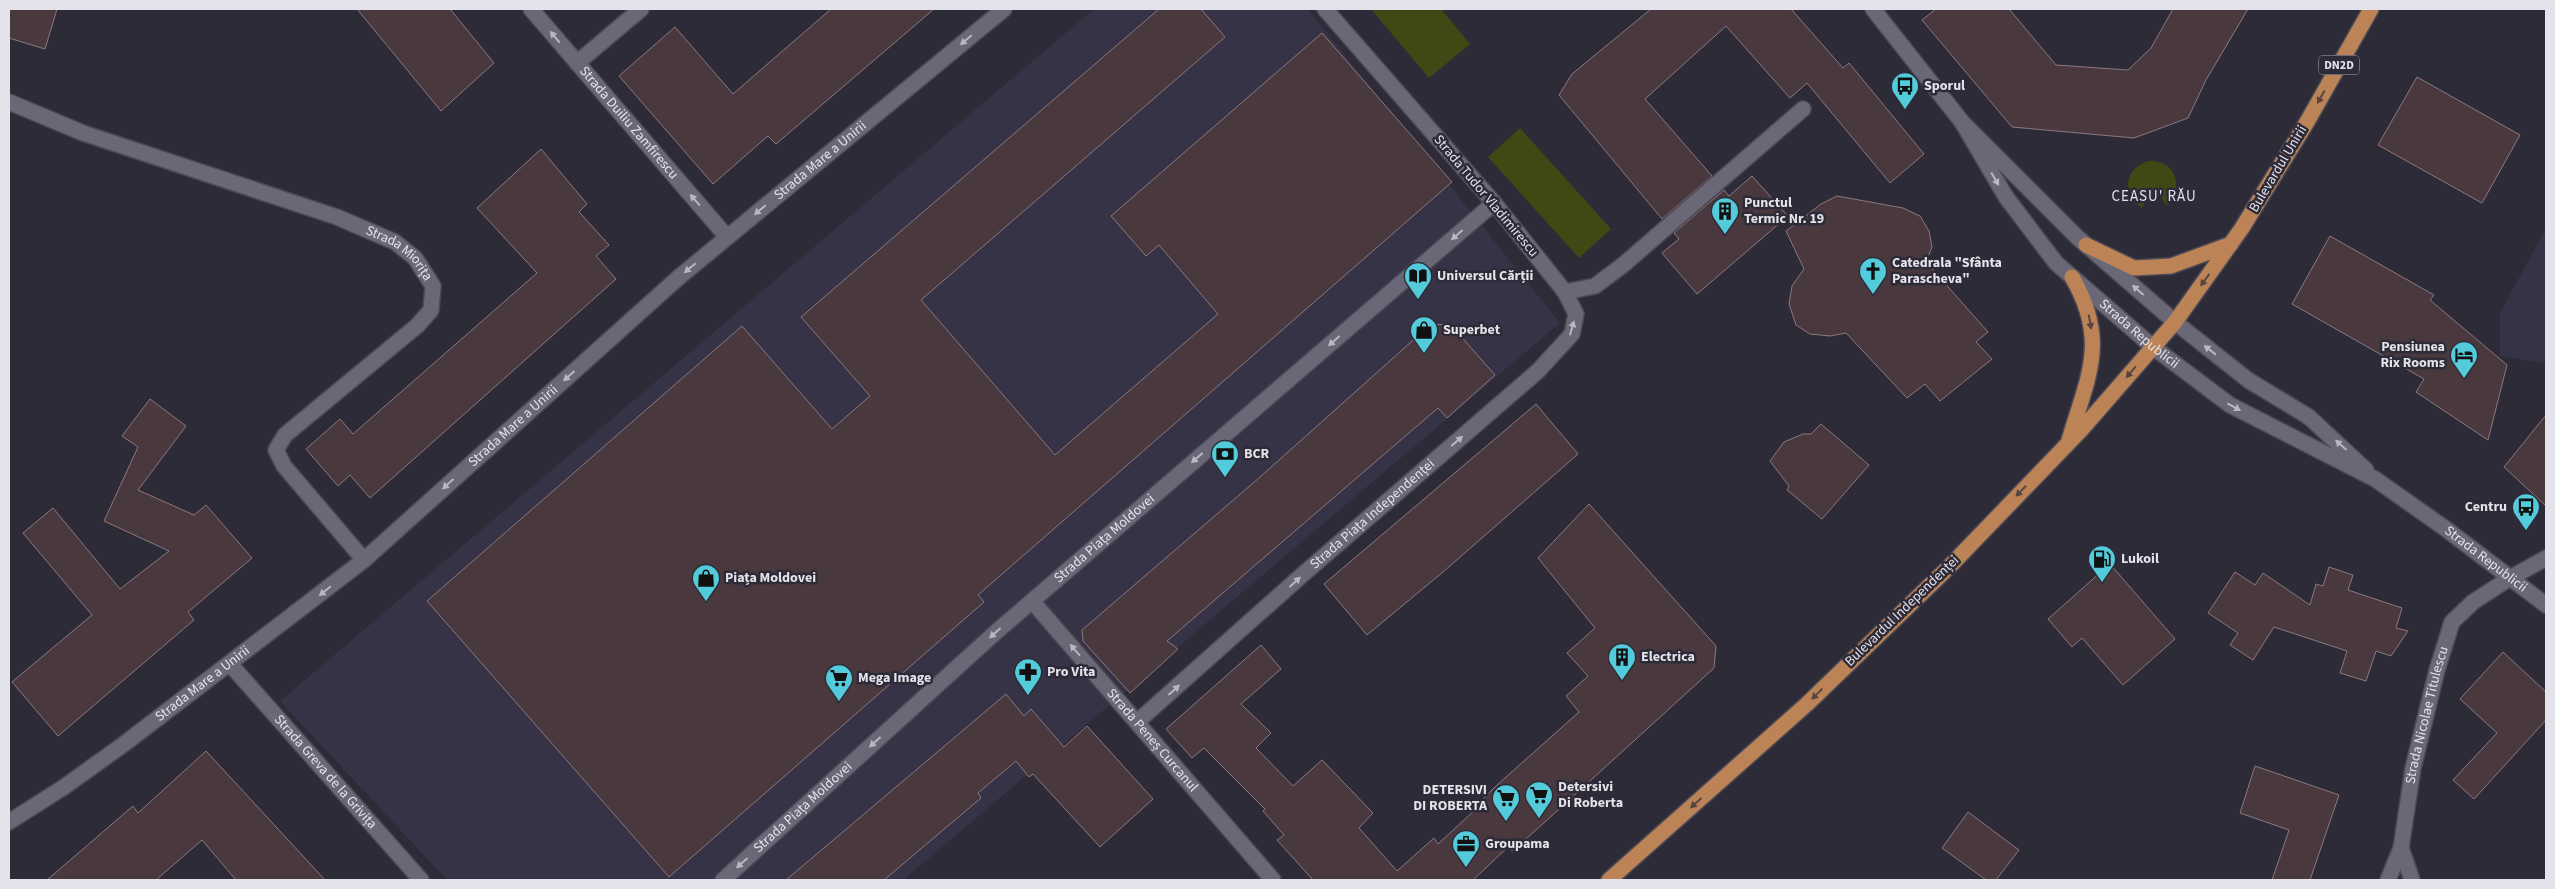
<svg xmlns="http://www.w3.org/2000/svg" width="2555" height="889" viewBox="0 0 2555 889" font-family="'Source Sans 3',sans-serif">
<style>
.built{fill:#373347}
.green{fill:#424813}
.building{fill:#49393f;stroke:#8b797f}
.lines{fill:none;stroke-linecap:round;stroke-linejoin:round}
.street-casing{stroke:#4b4954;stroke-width:18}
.secondary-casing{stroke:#4b4954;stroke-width:18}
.primary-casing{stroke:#4b4954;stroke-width:18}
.street{stroke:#6a6877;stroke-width:15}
.secondary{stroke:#6a6877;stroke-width:15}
.primary{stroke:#bc8356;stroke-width:15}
.oneway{fill:#b9b7c2}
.oneway2{fill:#584541}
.labels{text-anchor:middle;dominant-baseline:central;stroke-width:5;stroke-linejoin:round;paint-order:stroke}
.shield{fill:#2d2b38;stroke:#adabb5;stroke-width:1}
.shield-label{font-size:12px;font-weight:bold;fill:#e4e2eb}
.poi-label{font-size:14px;font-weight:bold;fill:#e4e2eb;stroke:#2d2b38;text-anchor:start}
.street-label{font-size:14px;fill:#e4e2eb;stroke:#2d2b38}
.neighbourhood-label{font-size:15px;letter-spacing:1px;fill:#e3e1f2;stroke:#2d2b38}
</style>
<rect width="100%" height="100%" fill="#2d2b38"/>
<path class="built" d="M1094 9H1308L1560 323 903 880H447L280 701Z
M2546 228V363L2500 356V313Z"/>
<path class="green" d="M1371 9H1441L1470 44 1429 78Z
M1520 128 1611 229 1579 258 1488 157Z
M2148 161C2176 160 2185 186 2166 206L2161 196 2151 193 2142 208C2121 194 2124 169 2148 161Z"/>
<path class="building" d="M9 9H57L45 49 9 38Z
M357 9H450L494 63 441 111Z
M831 9H934L776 144 768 136 713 184 619 76 675 27 733 94Z
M1159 9H1201L1225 37 921 300 1055 455 1218 314 1159 245 1146 256 1111 216 1322 33 1452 182 978 595 984 602 669 877 427 601 742 326 832 429 870 396 801 317Z
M1651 9H1791L1843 68 1849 63 1924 154 1890 183 1807 83 1790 98 1726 26 1645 99 1712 176 1662 219 1559 95 1572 74Z
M1936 9H2009L2056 65 2128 70 2151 48 2173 9H2248L2206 80 2188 118 2134 138 2012 127 1922 20Z
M2417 77 2520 135 2482 203 2378 145Z
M541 149 587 204 579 212 609 245 596 256 616 279 370 498 350 475 338 486 306 449 340 419 353 434 537 273 477 208Z
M1752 176 1788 216 1697 294 1662 253 1679 239 1674 233 1724 190 1729 196Z
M1837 196 1903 208 1920 216 1929 231 1932 247 1926 262 1988 332 1976 342 1992 359 1940 401 1925 384 1907 398 1846 333 1830 336 1810 334 1796 325 1789 304 1792 286 1804 269 1786 231 1821 204Z
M2330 236 2434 295 2430 300 2507 365 2488 440 2416 392 2424 379 2292 304Z
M1450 324 1495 375 1447 418 1438 408 1167 641 1178 649 1130 693 1083 641 1082 630 1259 478 1430 325Z
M150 399 186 426 138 490 194 515 206 505 252 558 188 612 194 620 58 736 12 682 92 615 23 533 53 508 120 589 169 551 104 521 138 447 122 436Z
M1536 404 1578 454 1443 572 1367 635 1324 584Z
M2546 415V506L2504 467Z
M1821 424 1869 465 1822 519 1787 490 1789 486 1770 461 1784 442 1803 434H1811Z
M1589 504 1716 646 1714 668 1535 831 1512 851 1508 847 1473 880H1313L1277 840 1284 835 1263 811 1265 809 1204 748 1192 758 1166 729 1261 645 1281 669 1241 704 1271 733 1256 748 1293 786 1322 760 1373 813 1359 828 1397 871 1434 838 1438 844 1477 808 1475 807 1496 786 1579 712 1566 696 1588 676 1567 653 1595 628 1538 558Z
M2110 564 2175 639 2123 685 2082 638 2072 647 2048 619Z
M2329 567 2353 575 2348 590 2402 608 2396 628 2408 631 2391 656 2376 651 2366 681 2340 673 2347 651 2274 627 2253 660 2230 645 2238 633 2208 613 2235 572 2255 585 2263 573 2310 605 2316 584 2323 586Z
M2503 652 2546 692V720L2474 799 2453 780 2497 733 2460 699Z
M1006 694 1024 716 1031 709 1064 747 1087 726 1153 799 1100 847 1033 774 1029 777 1016 761 978 793 981 798 884 880H786Z
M206 751 325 880H236L202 840 156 880H47L133 806 138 813Z
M2255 766 2339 795 2310 880H2272L2289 830 2240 813Z
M1968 812 2019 850 1996 880H1986L1942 848Z"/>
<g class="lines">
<g class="street-casing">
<g id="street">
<path id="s1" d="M531 9 727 237"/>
<path d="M577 63 641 9"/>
<path id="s2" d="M9 102 83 133 337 217 395 242 415 258 433 286 431 310 418 325 285 435 276 450 284 466 364 560"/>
<path d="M1565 292 1595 286 1623 265 1803 109"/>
<path id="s3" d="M1032 601 1273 880"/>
<path id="s4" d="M230 664 421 880"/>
<path id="s5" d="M1137 722 1301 576 1538 371 1572 334 1576 314 1565 292 1494 203 1325 9"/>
<path d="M2401 848 2412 880"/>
<path id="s6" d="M723 880 996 632 1494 203"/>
<path id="s7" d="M2388 880 2401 848 2413 768 2437 670 2452 622 2473 602 2510 578 2546 558"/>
</g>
</g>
<g class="secondary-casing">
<g id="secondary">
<path d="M1873 9 1962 122 2077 237 2175 322 2248 380 2309 417 2366 470"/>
<path id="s8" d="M1962 122 2006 197 2056 263 2153 347 2230 405 2375 479 2446 529 2546 605"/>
<path id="s9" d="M9 822 64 787 124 744 364 560 678 278 1004 9"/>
</g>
</g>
<g class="primary-casing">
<path id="primary" d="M2086 245 2134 268 2171 266 2231 244
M2069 440C2088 376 2109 341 2072 277
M1609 880 1807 704 1949 567 2081 430 2175 322 2242 228 2307 122 2371 9"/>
</g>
<use href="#street" class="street"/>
<use href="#secondary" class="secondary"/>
<use href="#primary" class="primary"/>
</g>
<defs><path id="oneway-solid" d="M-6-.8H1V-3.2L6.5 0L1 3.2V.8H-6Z" transform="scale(1.25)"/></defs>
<g class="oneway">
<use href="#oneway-solid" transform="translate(555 37) rotate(-130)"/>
<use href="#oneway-solid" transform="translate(966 40) rotate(140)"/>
<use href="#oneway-solid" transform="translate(1995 179) rotate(60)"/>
<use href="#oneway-solid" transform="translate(695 200) rotate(-131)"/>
<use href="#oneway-solid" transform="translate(760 210) rotate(140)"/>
<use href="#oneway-solid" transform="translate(1457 235) rotate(139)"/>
<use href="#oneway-solid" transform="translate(690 268) rotate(140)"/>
<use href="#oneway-solid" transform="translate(2138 290) rotate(-139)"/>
<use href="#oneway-solid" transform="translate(1572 328) rotate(-74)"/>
<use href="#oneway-solid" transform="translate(1334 341) rotate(139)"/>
<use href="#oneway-solid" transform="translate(2210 350) rotate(-142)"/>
<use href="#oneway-solid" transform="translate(569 376) rotate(138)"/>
<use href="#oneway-solid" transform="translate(2234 407) rotate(29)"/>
<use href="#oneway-solid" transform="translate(1457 441) rotate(-41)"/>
<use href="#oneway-solid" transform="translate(2341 445) rotate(-138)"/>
<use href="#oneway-solid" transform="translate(1197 458) rotate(139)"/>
<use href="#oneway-solid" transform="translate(448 484) rotate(138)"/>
<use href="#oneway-solid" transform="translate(1295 582) rotate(-42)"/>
<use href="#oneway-solid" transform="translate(325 591) rotate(141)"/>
<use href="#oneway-solid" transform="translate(995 633) rotate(138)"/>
<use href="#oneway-solid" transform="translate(1075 650) rotate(-131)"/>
<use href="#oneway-solid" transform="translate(1174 690) rotate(-42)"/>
<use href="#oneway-solid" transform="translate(875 742) rotate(138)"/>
<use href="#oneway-solid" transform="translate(742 863) rotate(138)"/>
</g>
<g class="oneway2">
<use href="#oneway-solid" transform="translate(2321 97) rotate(119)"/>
<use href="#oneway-solid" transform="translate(2205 280) rotate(126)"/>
<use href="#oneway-solid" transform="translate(2090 322) rotate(80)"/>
<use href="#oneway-solid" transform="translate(2131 372) rotate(131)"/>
<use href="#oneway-solid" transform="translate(2021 491) rotate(134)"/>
<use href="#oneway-solid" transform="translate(1817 694) rotate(136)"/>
<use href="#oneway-solid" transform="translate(1696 803) rotate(138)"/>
</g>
<defs>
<g id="bus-pin" transform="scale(1.4375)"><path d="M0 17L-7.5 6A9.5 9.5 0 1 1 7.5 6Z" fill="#53cbdb" stroke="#2d2b38"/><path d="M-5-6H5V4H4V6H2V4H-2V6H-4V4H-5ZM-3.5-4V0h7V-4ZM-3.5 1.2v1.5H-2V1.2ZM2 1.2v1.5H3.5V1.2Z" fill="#111"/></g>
<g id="building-pin" transform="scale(1.4375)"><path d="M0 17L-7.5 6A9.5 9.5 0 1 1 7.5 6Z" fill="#53cbdb" stroke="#2d2b38"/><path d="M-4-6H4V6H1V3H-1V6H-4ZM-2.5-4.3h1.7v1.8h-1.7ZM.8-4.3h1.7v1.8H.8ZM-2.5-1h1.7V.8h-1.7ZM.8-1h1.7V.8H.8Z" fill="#111"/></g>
<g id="church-pin" transform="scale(1.4375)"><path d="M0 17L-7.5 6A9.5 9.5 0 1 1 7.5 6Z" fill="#53cbdb" stroke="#2d2b38"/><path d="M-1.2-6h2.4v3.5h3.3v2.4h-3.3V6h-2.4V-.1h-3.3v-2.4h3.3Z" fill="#111"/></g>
<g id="library-pin" transform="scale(1.4375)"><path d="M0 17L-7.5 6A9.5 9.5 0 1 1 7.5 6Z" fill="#53cbdb" stroke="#2d2b38"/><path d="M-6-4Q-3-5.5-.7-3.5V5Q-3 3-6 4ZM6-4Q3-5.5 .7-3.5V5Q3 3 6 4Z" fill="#111"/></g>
<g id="shop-pin" transform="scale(1.4375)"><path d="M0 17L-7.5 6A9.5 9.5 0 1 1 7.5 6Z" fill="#53cbdb" stroke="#2d2b38"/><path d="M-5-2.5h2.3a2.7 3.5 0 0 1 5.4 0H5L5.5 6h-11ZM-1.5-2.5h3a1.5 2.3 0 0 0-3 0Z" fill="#111"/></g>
<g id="hotel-pin" transform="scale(1.4375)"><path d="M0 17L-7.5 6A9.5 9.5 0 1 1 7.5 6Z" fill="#53cbdb" stroke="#2d2b38"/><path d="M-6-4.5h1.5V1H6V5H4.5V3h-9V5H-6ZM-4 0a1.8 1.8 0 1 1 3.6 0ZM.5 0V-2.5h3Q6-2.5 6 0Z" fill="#111"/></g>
<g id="bank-pin" transform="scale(1.4375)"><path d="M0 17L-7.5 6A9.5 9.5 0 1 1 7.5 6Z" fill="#53cbdb" stroke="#2d2b38"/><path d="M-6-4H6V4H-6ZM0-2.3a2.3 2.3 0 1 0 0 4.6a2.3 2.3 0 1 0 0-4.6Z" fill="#111"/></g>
<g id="fuel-pin" transform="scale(1.4375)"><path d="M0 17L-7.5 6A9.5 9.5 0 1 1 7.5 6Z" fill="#53cbdb" stroke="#2d2b38"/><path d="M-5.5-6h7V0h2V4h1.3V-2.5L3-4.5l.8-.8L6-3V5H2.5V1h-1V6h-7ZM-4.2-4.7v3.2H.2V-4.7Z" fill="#111"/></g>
<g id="pharmacy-pin" transform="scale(1.4375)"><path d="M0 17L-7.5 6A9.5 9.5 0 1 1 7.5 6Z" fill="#53cbdb" stroke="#2d2b38"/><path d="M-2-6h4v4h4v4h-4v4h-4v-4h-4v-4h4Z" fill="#111"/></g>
<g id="supermarket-pin" transform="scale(1.4375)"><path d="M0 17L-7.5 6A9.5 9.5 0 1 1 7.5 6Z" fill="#53cbdb" stroke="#2d2b38"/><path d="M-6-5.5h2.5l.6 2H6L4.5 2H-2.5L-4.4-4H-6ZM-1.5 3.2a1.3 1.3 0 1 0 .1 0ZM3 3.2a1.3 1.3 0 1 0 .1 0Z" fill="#111"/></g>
<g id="office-pin" transform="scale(1.4375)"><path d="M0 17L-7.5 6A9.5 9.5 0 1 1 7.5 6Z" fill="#53cbdb" stroke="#2d2b38"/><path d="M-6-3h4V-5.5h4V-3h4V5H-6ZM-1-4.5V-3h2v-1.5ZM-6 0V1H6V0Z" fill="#111"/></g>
</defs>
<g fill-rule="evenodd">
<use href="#bus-pin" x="1905" y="86"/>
<use href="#building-pin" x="1725" y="211"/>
<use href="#church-pin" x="1873" y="271"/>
<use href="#library-pin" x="1418" y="276"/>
<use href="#shop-pin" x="1424" y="330"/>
<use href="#hotel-pin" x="2464" y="355"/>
<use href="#bank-pin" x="1225" y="454"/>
<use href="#bus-pin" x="2526" y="507"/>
<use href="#fuel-pin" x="2102" y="559"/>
<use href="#shop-pin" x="706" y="578"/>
<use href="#building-pin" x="1622" y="657"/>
<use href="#pharmacy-pin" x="1028" y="672"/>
<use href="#supermarket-pin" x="839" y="678"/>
<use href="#supermarket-pin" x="1539" y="795"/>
<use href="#supermarket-pin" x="1506" y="798"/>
<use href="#office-pin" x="1466" y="844"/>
</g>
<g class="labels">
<rect class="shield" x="2319" y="55.5" width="40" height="19" rx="4"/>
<g class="shield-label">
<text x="2339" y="65">DN2D</text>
</g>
<g class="poi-label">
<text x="1924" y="86">Sporul</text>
<text x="1744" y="203">Punctul<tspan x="1744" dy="16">Termic Nr. 19</tspan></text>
<text x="1892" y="263">Catedrala "Sfânta<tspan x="1892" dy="16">Parascheva"</tspan></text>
<text x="1437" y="276">Universul Cărții</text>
<text x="1443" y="330">Superbet</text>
<text x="2445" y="347" text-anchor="end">Pensiunea<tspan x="2445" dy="16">Rix Rooms</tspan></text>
<text x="1244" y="454">BCR</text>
<text x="2507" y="507" text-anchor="end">Centru</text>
<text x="2121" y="559">Lukoil</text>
<text x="725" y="578">Piața Moldovei</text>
<text x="1641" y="657">Electrica</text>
<text x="1047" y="672">Pro Vita</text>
<text x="858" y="678">Mega Image</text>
<text x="1558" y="787">Detersivi<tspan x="1558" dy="16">Di Roberta</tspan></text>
<text x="1487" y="790" text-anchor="end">DETERSIVI<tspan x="1487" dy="16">DI ROBERTA</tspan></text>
<text x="1485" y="844">Groupama</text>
</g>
<g class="street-label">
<text stroke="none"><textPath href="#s1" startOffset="150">Strada Duiliu Zamfirescu</textPath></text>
<text stroke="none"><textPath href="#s9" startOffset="1048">Strada Mare a Unirii</textPath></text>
<text transform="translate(2278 169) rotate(-59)">Bulevardul Unirii</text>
<text transform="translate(1486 196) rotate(50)">Strada Tudor Vladimirescu</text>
<text stroke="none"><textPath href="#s2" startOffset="421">Strada Miorița</textPath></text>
<text stroke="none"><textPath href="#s8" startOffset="279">Strada Republicii</textPath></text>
<text stroke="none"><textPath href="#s9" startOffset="642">Strada Mare a Unirii</textPath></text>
<text stroke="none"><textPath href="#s5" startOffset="314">Strada Piața Independenței</textPath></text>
<text stroke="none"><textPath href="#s6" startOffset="512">Strada Piața Moldovei</textPath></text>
<text stroke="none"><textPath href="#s8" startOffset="694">Strada Republicii</textPath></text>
<text transform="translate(1902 611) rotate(-44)">Bulevardul Independenței</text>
<text stroke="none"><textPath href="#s9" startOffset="238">Strada Mare a Unirii</textPath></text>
<text stroke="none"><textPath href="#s7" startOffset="170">Strada Nicolae Titulescu</textPath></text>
<text stroke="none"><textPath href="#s3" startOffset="184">Strada Peneș Curcanul</textPath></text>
<text stroke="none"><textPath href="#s4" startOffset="144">Strada Greva de la Grivița</textPath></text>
<text stroke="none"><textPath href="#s6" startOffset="108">Strada Piața Moldovei</textPath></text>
</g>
<g class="neighbourhood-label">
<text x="2154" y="196">CEASU' RĂU</text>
</g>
</g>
<rect width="2555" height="889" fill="none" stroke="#e4e2eb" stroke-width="20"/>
</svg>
